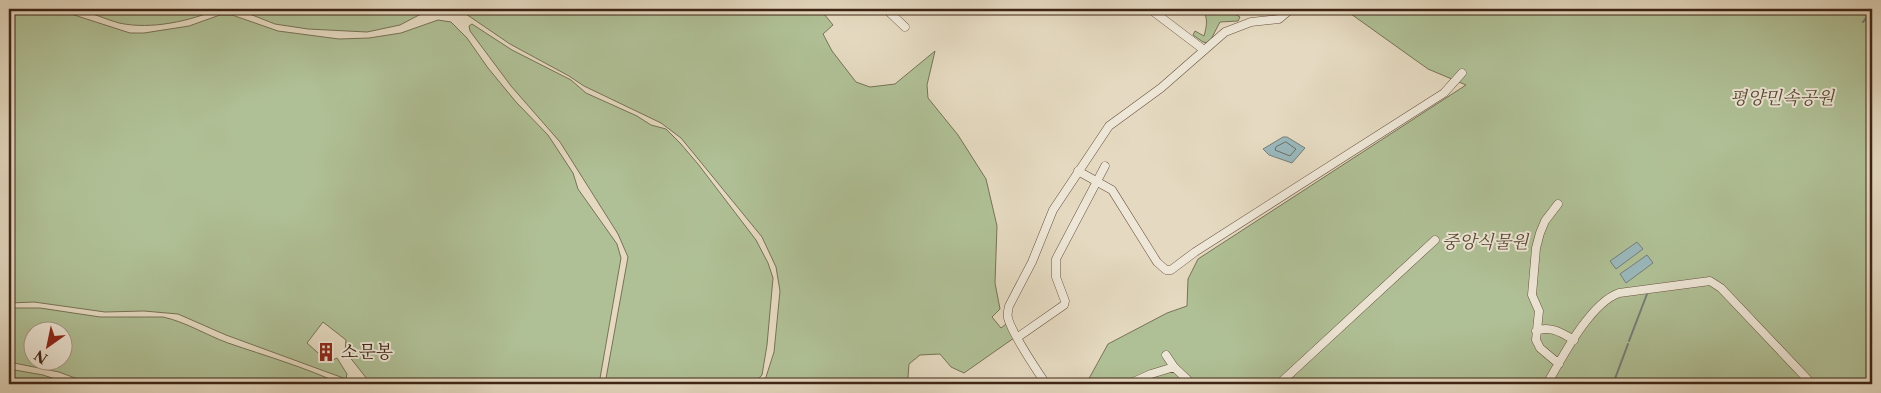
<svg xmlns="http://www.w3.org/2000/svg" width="1881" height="393" viewBox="0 0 1881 393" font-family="'Libre Caslon Text','Noto Serif KR',serif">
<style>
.green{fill:#b0c096;stroke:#787256;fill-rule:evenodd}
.water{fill:#9ab8bc;stroke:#767d79}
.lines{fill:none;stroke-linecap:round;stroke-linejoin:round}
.shore{stroke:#6c6e68;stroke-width:1}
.stream{stroke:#767d79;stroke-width:2}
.minor-casing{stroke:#685240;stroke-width:9}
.minor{stroke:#eee7d7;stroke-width:8}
.labels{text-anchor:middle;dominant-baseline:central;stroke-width:4;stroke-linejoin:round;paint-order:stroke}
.park-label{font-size:18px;font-style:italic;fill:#5b4b35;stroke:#eee7d7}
.poi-label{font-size:18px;fill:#3f2415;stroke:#eee7d7;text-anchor:start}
</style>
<rect width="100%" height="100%" fill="#e5dac1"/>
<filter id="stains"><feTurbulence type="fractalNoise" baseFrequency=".004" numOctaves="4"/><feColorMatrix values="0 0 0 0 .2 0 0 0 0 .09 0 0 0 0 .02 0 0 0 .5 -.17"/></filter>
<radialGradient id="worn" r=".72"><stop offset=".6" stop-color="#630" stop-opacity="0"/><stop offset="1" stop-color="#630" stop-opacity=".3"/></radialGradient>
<path class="green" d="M9 9H61L68 13 130 33H144L189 26 220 15H232L278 31 339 39 369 38 401 33 438 20 451 22 467 38 488 68 516 102 548 135 573 173 578 189 617 244 621 258 599 384H371L345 351 346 340 323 322 307 343 328 362 337 358 347 374 346 379 226 335 178 314 144 311 105 312 34 302 9 303Z
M78 9H219C189 21 152 30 119 23 105 19 92 13 78 9Z
M237 9H820L833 25 823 34 832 51 856 82 870 87 895 84 935 51 927 85 928 98 958 135 986 179 997 226 995 283 1000 309 992 317 1001 328 1006 324 1014 338 964 373 951 367 940 354 920 355 909 364 908 377 904 384H760L766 377 774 352 780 291 776 267 762 237 681 138 661 123 584 86 569 76 510 44 463 12 442 9 419 15 400 25 367 32 308 29 275 24Z
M1203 9H1226L1240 17 1238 21 1220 22 1209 43 1203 42 1193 35 1195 31 1204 36C1207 25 1208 19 1203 9Z
M1344 9H1872V384H1086L1108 344 1167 313 1187 306 1188 279 1198 259 1466 85 1428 69Z
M472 24 512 50 571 80 586 93 637 116 651 125 666 129 680 143 698 164 756 240 768 263 773 278 767 345 762 375 753 384H605L628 257 618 234 560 142 511 86 470 31 469 26Z
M40 308 100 317H163C186 322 206 335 228 343 266 356 304 367 341 384H91L59 372 9 362V308ZM32 330H62V360H32Z
M9 369 43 375 70 384H9Z"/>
<path class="water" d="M1283 137H1287L1305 148 1292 163 1269 155 1263 149Z
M1637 242 1643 249 1616 269 1610 261Z
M1647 255 1653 263 1626 283 1620 274Z"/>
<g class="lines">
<path class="shore" d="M1286 142 1296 149 1290 156 1275 150 1276 147Z"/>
<path class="stream" d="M1863 22 1872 11
M1629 341 1647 294
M1613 384 1628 344"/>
<g class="minor-casing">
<path id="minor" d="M886 9 905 27
M1150 9 1204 50
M1078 171 1112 190 1157 262 1166 270H1171L1195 252 1444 93 1462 73
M1558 204 1545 221 1540 233 1536 248 1532 295 1539 311 1536 340 1540 348 1559 364
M1536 331C1550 325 1562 333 1574 340
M1018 337 1064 305 1065 301 1056 277V259L1105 166
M1166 355 1174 367 1192 384
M1046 384C1036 369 1012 334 1008 318 1007 314 1008 310 1009 306L1032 262 1053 210 1109 126 1161 88 1225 32 1251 22 1279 19 1291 9
M1129 384 1151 374 1174 367
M1279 384 1435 240
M1547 384C1562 358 1590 303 1619 293L1710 281 1721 288 1812 384"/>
</g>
<use href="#minor" class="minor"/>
</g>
<defs>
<g id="building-bare" transform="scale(1.5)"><path d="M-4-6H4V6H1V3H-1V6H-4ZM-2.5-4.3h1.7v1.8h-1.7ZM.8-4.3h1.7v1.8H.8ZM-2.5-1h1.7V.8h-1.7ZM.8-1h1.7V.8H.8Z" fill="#8f2418" stroke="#eee7d7" stroke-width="2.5" paint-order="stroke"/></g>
</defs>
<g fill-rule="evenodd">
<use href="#building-bare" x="326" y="352"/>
</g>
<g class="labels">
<g class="park-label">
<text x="1782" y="98">평양민속공원</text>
<text x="1485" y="242">중앙식물원</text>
</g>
<g class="poi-label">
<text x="341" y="352">소문봉</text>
</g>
</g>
<rect width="1881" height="393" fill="none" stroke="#e5dac1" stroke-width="30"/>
<rect x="10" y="10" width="1861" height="373" fill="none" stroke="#3f2415" stroke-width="2.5"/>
<rect x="15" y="15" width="1851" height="363" fill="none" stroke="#3f2415"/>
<g transform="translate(48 346) rotate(213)"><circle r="24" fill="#eee7d7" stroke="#a89989"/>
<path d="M0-4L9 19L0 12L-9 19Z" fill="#8f2418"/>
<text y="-8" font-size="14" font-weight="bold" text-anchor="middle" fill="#3f2415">N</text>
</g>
<rect width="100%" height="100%" filter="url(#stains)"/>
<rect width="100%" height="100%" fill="url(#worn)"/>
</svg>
